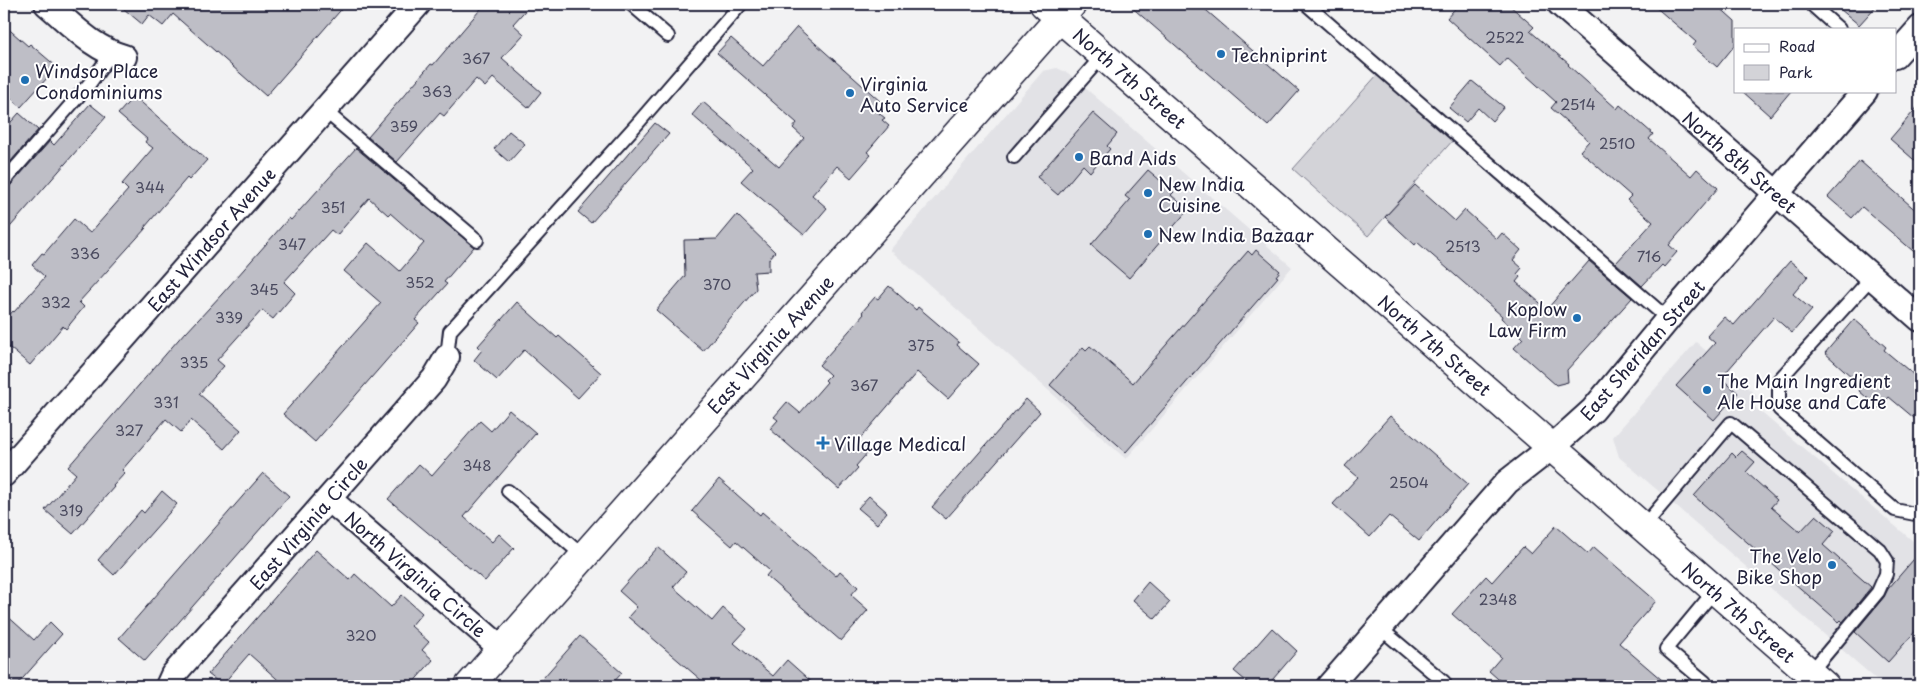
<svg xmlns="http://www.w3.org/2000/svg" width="1924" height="690" viewBox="0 0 1924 690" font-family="'Playpen Sans',sans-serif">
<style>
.built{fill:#e2e2e6}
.green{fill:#d3d3d8;stroke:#7a7a8a}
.building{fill:#bebec6;stroke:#22223b}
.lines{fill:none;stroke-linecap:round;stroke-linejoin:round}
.service-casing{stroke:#22223b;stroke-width:16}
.minor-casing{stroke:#22223b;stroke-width:28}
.tertiary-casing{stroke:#22223b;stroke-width:31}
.primary-casing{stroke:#22223b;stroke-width:31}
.service{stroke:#fff;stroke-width:12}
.minor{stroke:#fff;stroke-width:24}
.tertiary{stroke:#fff;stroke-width:28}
.primary{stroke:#fff;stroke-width:28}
.poi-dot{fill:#1f6fb2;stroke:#fff;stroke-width:2}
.labels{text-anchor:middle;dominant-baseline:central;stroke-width:4;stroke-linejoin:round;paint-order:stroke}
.number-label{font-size:15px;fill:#49495e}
.poi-label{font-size:18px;fill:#22223b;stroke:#fff;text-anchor:start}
.street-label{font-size:18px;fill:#22223b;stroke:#fff}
</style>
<rect width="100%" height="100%" fill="#f2f2f3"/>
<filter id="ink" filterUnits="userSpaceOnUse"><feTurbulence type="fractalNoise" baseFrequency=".02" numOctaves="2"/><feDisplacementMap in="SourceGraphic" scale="10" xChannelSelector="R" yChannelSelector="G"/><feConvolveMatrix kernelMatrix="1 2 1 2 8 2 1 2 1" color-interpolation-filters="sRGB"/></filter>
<g filter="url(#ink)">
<path class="built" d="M1057 68 1068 73 1292 267 1126 459 890 250 1043 71Z
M1696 342 1757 396 1751 404 1920 547V686H1884L1619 457 1613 437Z"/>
<path class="green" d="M1378 74 1454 139 1368 236 1293 169Z"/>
<path class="building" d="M118 4H346L266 96 173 14 163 26 149 15 142 24Z
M485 4H531L513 24 524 34 502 58 541 92 528 108 493 78 485 87 476 79 444 116 440 113 397 162 368 137 431 64 433 65Z
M1128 4H1199L1299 91 1268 126Z
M1459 4H1508L1534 27 1530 31 1569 64 1568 65 1617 109 1620 105 1653 134 1649 139 1691 176 1697 169 1718 188 1669 245 1677 252 1664 267 1662 265 1642 286 1616 263 1653 222 1627 200 1631 196 1580 151 1589 141 1551 108 1556 102 1507 58 1500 66 1447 18Z
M1652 4H1716L1735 21V45L1717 67 1693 46 1696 42Z
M1834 4H1878L1859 25Z
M4 25 28 46 30 44 57 67 21 107 4 92Z
M797 27 881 102 875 110 885 118 882 120 889 126 867 152 871 155 851 178 837 166 812 195 827 208 804 235 741 181 753 168 692 115 703 102 779 167 804 138 793 128 797 123 717 53 731 38 763 66Z
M1472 81 1504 107 1492 121 1478 108 1466 122 1449 108Z
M1742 91H1791L1770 116Z
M134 96 207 160 189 180 187 178 145 227 146 228 79 302 84 307 66 329 63 326 30 365 4 343V321L13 311 14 312 45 277 32 265 42 253 44 254 74 219 90 233 128 190 122 184 153 148 145 142 147 139 118 114Z
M90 104 106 117 4 234V189L10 186 50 141 54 145Z
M1920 104V165L1890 139Z
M19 113 38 130 4 169V130Z
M1093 113 1117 134 1107 146 1110 149 1090 172 1083 165 1058 195 1037 177Z
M655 123 669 134 591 223 578 212Z
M509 131 525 144 509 162 494 149Z
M356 148 474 247 444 282 447 284 415 320 419 323 315 442 283 414 381 303 344 271 368 243 400 271 424 243 390 213 388 215 369 198 337 235 331 230 284 282 295 293 273 319 262 310 217 360 224 366 199 394 241 430 224 449 191 420 181 432 166 419 122 470 125 473 113 486 114 487 73 534 45 510 76 474 68 467 185 332 186 333 222 294 289 218 291 220Z
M1860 161 1920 214V257L1862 207 1852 218 1828 197Z
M1148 170 1174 192 1171 195 1188 210 1129 278 1091 245 1130 200 1125 196Z
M1415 185 1455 221 1465 210 1497 239 1502 233 1521 250 1513 260 1522 268 1517 274 1520 277 1516 282 1547 309 1589 261 1632 298 1567 370 1568 382 1556 385 1514 348 1523 338 1501 318 1502 316 1417 242 1415 245 1385 217Z
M737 215 775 252 769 259V271L754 272 756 289 703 351 656 310 685 276 684 240 717 239Z
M1256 250 1280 271 1276 276 1278 277 1126 452 1050 385 1083 347 1086 350 1090 346 1133 383 1248 251 1252 255Z
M1790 261 1808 276 1793 294 1812 310 1792 333 1774 317 1721 378 1738 393 1714 420 1676 386 1715 343 1707 336 1724 317 1734 325Z
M889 286 916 310 918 307 959 342 957 345 979 364 948 399 917 372 858 441 869 451 856 466 858 468 839 489 770 429 778 420 774 417 787 402 800 413 827 382 825 380 830 375 819 365 864 314 862 312 875 297 878 299Z
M517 302 557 338 559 336 601 373 578 398 524 350 497 380 474 360 482 350 478 346Z
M1854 319 1886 347 1884 350 1920 380V423L1889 397 1879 408 1859 391 1862 386 1825 353Z
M1026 399 1040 412 946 519 932 507Z
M509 410 536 433 464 517 492 542 499 534 514 548 485 581 388 499 419 464 432 476 480 421 491 431Z
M1390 416 1468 484 1419 541 1389 516 1370 537 1333 504 1358 477 1345 466Z
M1742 451 1755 462 1746 472 1777 500 1771 507 1800 532 1816 515 1835 531 1823 545 1871 587 1843 622 1841 620 1839 622 1694 496 1732 453 1736 457Z
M263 473 289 496 145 661 119 638Z
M719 479 760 515 762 512 836 576 840 571 858 587 851 595 868 610 841 641 766 576 770 571 736 541 732 546 692 511Z
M162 491 177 504 114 575 98 560 141 510 144 513Z
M869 496 887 512 877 524 858 508Z
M1556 526 1588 554 1594 547 1656 601 1619 643 1669 686H1506L1489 671 1501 657 1452 614 1486 576 1492 582 1523 547 1531 554Z
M658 547 686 572 673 587 712 621 723 608 747 629 734 643 773 676 787 660 816 686H708L628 617 637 607 619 591Z
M316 550 350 580 355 574 391 607 402 595 422 613 411 626 429 642 422 650 433 660 410 686H285L249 654 222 685 208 674Z
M1920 552V626L1888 662 1855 632 1884 597 1888 589Z
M1148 582 1170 602 1155 619 1133 600Z
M4 613 34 640 50 622 62 634 16 686H4Z
M1272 628 1297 651 1267 686H1252L1234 671Z
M580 636 622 673 610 686H536Z"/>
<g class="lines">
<g class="service-casing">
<path id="service" d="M631 4 668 36
M1306 4 1668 319
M1811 4 1839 29
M324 110 477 240
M1014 157 1103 55
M4 181 90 83 111 54
M1872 277 1779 380V409L1895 510 1920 515
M447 357 450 331 638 123 741 4
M508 491 583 556
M1643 527 1731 423 1880 550 1887 561 1886 574 1878 592 1810 673
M1380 628 1444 682
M1705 682 1666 649 1715 590"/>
</g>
<g class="minor-casing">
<path id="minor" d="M47 4C71 24 93 49 124 57
M1560 4 1920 319
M1895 56 1920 28
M4 474 418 4
M329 499 502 649
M168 686 173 675 434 379 447 357
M1329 686 1507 482 1552 447 1593 410 1668 319 1865 91"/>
</g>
<g class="tertiary-casing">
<path id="tertiary" d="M469 686 1072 4"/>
</g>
<g class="primary-casing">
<path id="primary" d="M1044 4 1825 686"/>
</g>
<use href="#service" class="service"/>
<use href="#minor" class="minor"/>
<use href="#tertiary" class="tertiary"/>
<use href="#primary" class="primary"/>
</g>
</g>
<g class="poi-dot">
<circle cx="1221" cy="54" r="5"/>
<circle cx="25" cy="80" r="5"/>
<circle cx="850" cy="93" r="5"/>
<circle cx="1079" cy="157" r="5"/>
<circle cx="1148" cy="193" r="5"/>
<circle cx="1148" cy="234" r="5"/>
<circle cx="1577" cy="318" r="5"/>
<circle cx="1707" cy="390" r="5"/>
<path d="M820.5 435.5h5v5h5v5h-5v5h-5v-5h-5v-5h5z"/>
<circle cx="1832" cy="565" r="5"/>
</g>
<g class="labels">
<g class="number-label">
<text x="1505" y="36">2522</text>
<text x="476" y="57">367</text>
<text x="437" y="90">363</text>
<text x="1578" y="103">2514</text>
<text x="404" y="125">359</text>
<text x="1617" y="142">2510</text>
<text x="150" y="186">344</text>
<text x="333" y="206">351</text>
<text x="292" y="243">347</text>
<text x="1463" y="245">2513</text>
<text x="85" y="252">336</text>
<text x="1649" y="255">716</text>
<text x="420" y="281">352</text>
<text x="717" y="283">370</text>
<text x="264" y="288">345</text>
<text x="56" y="301">332</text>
<text x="229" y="316">339</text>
<text x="921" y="344">375</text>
<text x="194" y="361">335</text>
<text x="864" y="384">367</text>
<text x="166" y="401">331</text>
<text x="129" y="429">327</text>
<text x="477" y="464">348</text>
<text x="1409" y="481">2504</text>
<text x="71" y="509">319</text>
<text x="1498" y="598">2348</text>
<text x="361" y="634">320</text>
</g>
<g class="poi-label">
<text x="1231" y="54">Techniprint</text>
<text x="35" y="70">Windsor Place<tspan x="35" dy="21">Condominiums</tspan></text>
<text x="860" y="83">Virginia<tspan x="860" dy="21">Auto Service</tspan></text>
<text x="1089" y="157">Band Aids</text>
<text x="1158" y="183">New India<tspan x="1158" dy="21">Cuisine</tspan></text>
<text x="1158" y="234">New India Bazaar</text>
<text x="1567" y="308" text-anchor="end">Koplow<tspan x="1567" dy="21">Law Firm</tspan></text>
<text x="1717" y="380">The Main Ingredient<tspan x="1717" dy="21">Ale House and Cafe</tspan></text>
<text x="834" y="443">Village Medical</text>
<text x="1822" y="555" text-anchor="end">The Velo<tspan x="1822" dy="21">Bike Shop</tspan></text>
</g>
<g class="street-label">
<text transform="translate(1130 78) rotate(41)">North 7th Street</text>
<text transform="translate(1740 162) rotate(41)">North 8th Street</text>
<text transform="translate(211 239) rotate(-49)">East Windsor Avenue</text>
<text transform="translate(770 344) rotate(-48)">East Virginia Avenue</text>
<text transform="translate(1435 345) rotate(41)">North 7th Street</text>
<text transform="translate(1642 350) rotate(-49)">East Sheridan Street</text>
<text transform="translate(308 523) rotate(-49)">East Virginia Circle</text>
<text transform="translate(416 574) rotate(41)">North Virginia Circle</text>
<text transform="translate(1739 612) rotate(41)">North 7th Street</text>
</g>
</g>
<rect width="1924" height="690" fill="none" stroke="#fff" stroke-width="20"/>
<rect x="10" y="10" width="1904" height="670" fill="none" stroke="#22223b" stroke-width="2" filter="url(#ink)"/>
<rect x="1734" y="28" width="162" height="65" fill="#ffffff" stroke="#a7a7b1"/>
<rect x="1744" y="44" width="25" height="8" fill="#ffffff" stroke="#a7a7b1"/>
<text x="1779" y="52" font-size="15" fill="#22223b">Road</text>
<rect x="1744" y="65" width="25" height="15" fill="#d3d3d8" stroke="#a7a7b1"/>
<text x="1779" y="78" font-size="15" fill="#22223b">Park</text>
</svg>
